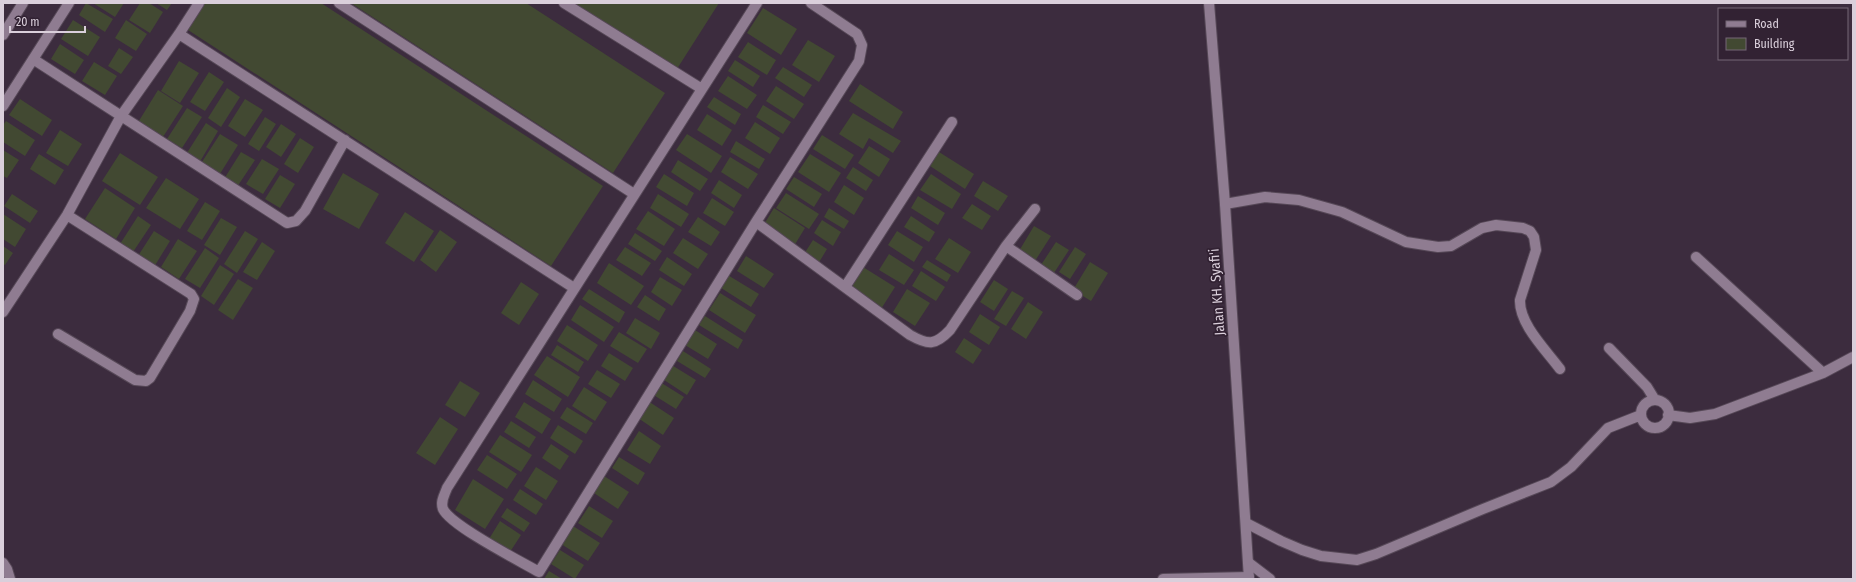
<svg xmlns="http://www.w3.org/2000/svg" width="1856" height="582" viewBox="0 0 1856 582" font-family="'Fira Sans Condensed',sans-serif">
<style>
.building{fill:#424932}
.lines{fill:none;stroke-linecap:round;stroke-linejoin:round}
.service-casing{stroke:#564857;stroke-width:12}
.minor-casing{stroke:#564857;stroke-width:12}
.secondary-casing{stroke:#564857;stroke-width:12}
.service{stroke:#8f7c91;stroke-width:10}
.minor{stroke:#8f7c91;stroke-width:10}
.secondary{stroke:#8f7c91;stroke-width:10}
.labels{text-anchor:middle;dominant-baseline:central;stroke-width:3.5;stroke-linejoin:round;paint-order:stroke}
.street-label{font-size:14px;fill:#dacfdb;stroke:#322233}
</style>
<rect width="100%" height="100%" fill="#3c2c3e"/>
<path class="building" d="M86 3 113 19 105 32 79 15Z
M93 3H124L115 17Z
M140 3H149L163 12 150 33 129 20Z
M156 3H172L167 10Z
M201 3H321L603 186 551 266 185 28Z
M351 3H526L665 93 613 173Z
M569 3H719L675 72Z
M763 8 797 29 781 55 747 33Z
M73 20 100 37 88 56 61 39Z
M126 20 147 34 136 51 115 38Z
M808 40 835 56 819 82 792 65Z
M748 42 776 60 767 75 738 57Z
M60 44 84 60 75 74 51 59Z
M119 48 133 57 121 74 108 66Z
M735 60 760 76 753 87 728 71Z
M179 61 199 73 180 103 161 91Z
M94 62 117 76 105 95 82 81Z
M783 67 812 85 804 97 775 78Z
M209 72 224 82 205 111 190 102Z
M728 76 757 95 747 109 718 91Z
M860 84 903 112 893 129 849 101Z
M776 86 804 104 794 119 766 101Z
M227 88 240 97 221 127 208 118Z
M158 90 183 106 161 140 137 124Z
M714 97 741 114 735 125 707 107Z
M20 99 52 120 42 136 9 115Z
M245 99 263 110 245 137 228 126Z
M763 105 791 122 783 134 756 117Z
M187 108 202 117 182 148 167 139Z
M853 113 901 141 893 153 869 138 863 149 839 134Z
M707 114 732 130 722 146 697 130Z
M265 117 276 124 259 151 248 144Z
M6 121 35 140 25 156 3 142V125Z
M755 122 780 138 770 154 745 138Z
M206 123 218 131 198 165 185 156Z
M281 124 296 134 281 157 266 147Z
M60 130 82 144 68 166 46 153Z
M220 134 238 145 218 177 200 165Z
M687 134 722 156 711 173 676 150Z
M822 135 854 155 845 169 813 149Z
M300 138 314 147 298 173 284 164Z
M736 141 765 159 759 169 730 152Z
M869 146 890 159 879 177 858 163Z
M3 150 19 160 7 178 3 176Z
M241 152 255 160 237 187 224 179Z
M939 152 974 174 965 189 930 166Z
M120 153 158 177 140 205 102 181Z
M39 154 64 170 55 185 30 169Z
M810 154 841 173 829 192 798 172Z
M730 157 758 174 748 189 721 172Z
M262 159 279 169 263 194 246 184Z
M678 160 708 179 700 191 671 172Z
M853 167 873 180 866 191 846 178Z
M343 173 379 194 359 229 323 209Z
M664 174 694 193 687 206 656 187Z
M931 174 961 194 952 209 920 190Z
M280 175 295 184 280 208 265 199Z
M794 177 822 194 814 207 786 189Z
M166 178 199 199 180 229 146 208Z
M719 180 742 195 734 208 711 193Z
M983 181 1008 196 998 211 974 196Z
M844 185 864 198 854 215 834 202Z
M105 188 135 208 116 239 85 219Z
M786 193 819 214 809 229 776 208Z
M12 194 38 211 30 223 4 206Z
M658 194 689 214 681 227 650 208Z
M918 196 945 213 938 225 911 208Z
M712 198 734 212 725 226 703 213Z
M205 202 220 211 202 240 187 231Z
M972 204 991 216 982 230 962 218Z
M774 208 805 228 794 246 763 226Z
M829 208 849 221 844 229 824 217Z
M648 211 675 229 664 246 636 229Z
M405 212 434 231 414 262 385 243Z
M3 214 26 229 15 247 3 239Z
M138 216 151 225 133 252 120 244Z
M911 216 935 232 929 242 904 227Z
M698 217 720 232 711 246 688 232Z
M221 218 237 227 220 255 204 245Z
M822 220 841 232 833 246 814 233Z
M1034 226 1051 236 1035 261 1019 251Z
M440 230 457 242 436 272 420 260Z
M154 231 170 241 154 267 138 256Z
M245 231 258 239 237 273 224 264Z
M897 231 923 247 914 262 888 245Z
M635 233 662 251 655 261 628 244Z
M683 238 708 254 698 269 673 253Z
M949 238 971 252 958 273 935 259Z
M178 239 197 251 179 279 161 267Z
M813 240 827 249 818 264 804 254Z
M262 242 275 251 257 280 243 272Z
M1056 242 1069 250 1052 276 1039 268Z
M3 246 13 253 5 265 3 264Z
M625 247 651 263 642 276 616 260Z
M1075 247 1086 254 1070 279 1059 272Z
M205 248 219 258 200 288 185 279Z
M889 254 914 270 904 285 879 270Z
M746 256 774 274 764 288 737 271Z
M667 257 692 274 684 286 659 270Z
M927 260 951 275 947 282 922 267Z
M1090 262 1108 273 1091 301 1073 290Z
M609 263 644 286 631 305 597 283Z
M220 265 234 274 214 305 201 296Z
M863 267 895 287 881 309 850 289Z
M921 271 945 287 936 301 912 286Z
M726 274 759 294 751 307 718 286Z
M660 277 682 290 672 306 651 292Z
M238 279 253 288 233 320 218 310Z
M994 280 1008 289 994 311 980 302Z
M521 282 539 294 519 325 501 313Z
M589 289 625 312 619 323 582 299Z
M907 289 930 303 915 326 893 312Z
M1012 291 1024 298 1006 326 994 319Z
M720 293 756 315 745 333 709 310Z
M645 295 666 309 659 321 637 307Z
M1028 302 1043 312 1026 339 1011 329Z
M580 305 614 327 604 342 571 320Z
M980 314 1000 327 989 345 969 332Z
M705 316 743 340 738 349 699 325Z
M635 318 660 333 651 349 626 333Z
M567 325 598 345 588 361 557 341Z
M695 330 717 344 708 359 685 345Z
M619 332 647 349 638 363 610 346Z
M964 338 982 350 973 364 955 352Z
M557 345 584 362 578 372 551 355Z
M683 351 711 369 705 378 677 361Z
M609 353 633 368 625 381 601 366Z
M547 356 580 377 568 397 534 375Z
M670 364 696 380 687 395 661 378Z
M597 370 620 384 611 398 588 384Z
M533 380 562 399 554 412 525 394Z
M460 381 480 393 465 417 445 405Z
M660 382 684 397 676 409 652 394Z
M584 387 607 402 595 421 572 406Z
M648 401 674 418 663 435 638 418Z
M524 402 551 419 542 434 515 417Z
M567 407 593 423 586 434 560 418Z
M440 417 458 429 435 465 416 453Z
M511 421 536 437 529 448 504 432Z
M558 425 583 441 575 454 550 438Z
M639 431 661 446 650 464 627 450Z
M500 435 532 455 521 472 489 452Z
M551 444 569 456 560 470 542 458Z
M487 455 517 474 507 489 477 470Z
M619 457 645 473 638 485 612 468Z
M536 467 558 481 546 500 524 486Z
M604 476 629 492 618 509 594 493Z
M473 479 504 499 485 529 455 510Z
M520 489 543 504 536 515 513 500Z
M589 506 613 521 602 538 578 523Z
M507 508 530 523 524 532 501 517Z
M500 521 521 535 510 552 489 539Z
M573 526 600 543 588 561 561 544Z
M560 550 584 565 575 579 551 564Z
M549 571 562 579H544Z"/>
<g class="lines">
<g class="service-casing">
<path id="service" d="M1225 204 1265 197 1299 200 1342 212 1406 242 1438 247 1451 246 1482 228 1496 225 1523 228 1530 231 1534 237 1536 250 1520 300C1519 324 1546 350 1560 369
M1163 579 1249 577"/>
</g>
<g class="minor-casing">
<path id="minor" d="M339 3 634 194
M564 3 702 89
M757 3 447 488C445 494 440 501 443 509 451 526 520 561 539 572L756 222 859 61 862 45 857 34 811 3
M179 34 574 288
M3 35 23 3
M33 59 287 223 296 221 305 211 345 140
M3 106 69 3
M756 222 910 335C928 345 935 346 950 330L1006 246 1035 209
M1006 246 1077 295
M1696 257 1823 373
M845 287 952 122
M3 312 67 215 121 116 179 34 199 3
M58 334 135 380 146 381 150 378 190 311 194 299 191 294 67 215
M1609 348 1647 387 1655 400
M1641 414a14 14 0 1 1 28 0a14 14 0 1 1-28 0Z
M1668 415 1690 418 1715 414 1823 373 1853 357
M1246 523 1281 541 1302 550 1321 556 1357 560 1376 554 1483 509 1551 482 1571 467 1608 428 1641 415
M3 563 7 569 10 579
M1249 563 1270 579"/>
</g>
<g class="secondary-casing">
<path id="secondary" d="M1209 3 1225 204 1249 579"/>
</g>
<use href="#service" class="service"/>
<use href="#minor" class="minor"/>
<use href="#secondary" class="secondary"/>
</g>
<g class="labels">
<g class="street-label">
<text transform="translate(1217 292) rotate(-94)">Jalan KH. Syafi'i</text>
</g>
</g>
<rect width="1856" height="582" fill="none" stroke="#dacfdb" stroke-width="8"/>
<rect x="1718" y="8" width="130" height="52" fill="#322233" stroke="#756776"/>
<rect x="1726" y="21" width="20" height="6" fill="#8f7c91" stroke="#756776"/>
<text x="1754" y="28" font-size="12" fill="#dacfdb">Road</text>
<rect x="1726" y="38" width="20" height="12" fill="#424932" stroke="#756776"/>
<text x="1754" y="48" font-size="12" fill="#dacfdb">Building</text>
<path d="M10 26v6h75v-6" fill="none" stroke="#dacfdb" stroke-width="2"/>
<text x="16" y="26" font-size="12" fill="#dacfdb" stroke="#322233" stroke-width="3" paint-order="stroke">20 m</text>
</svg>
